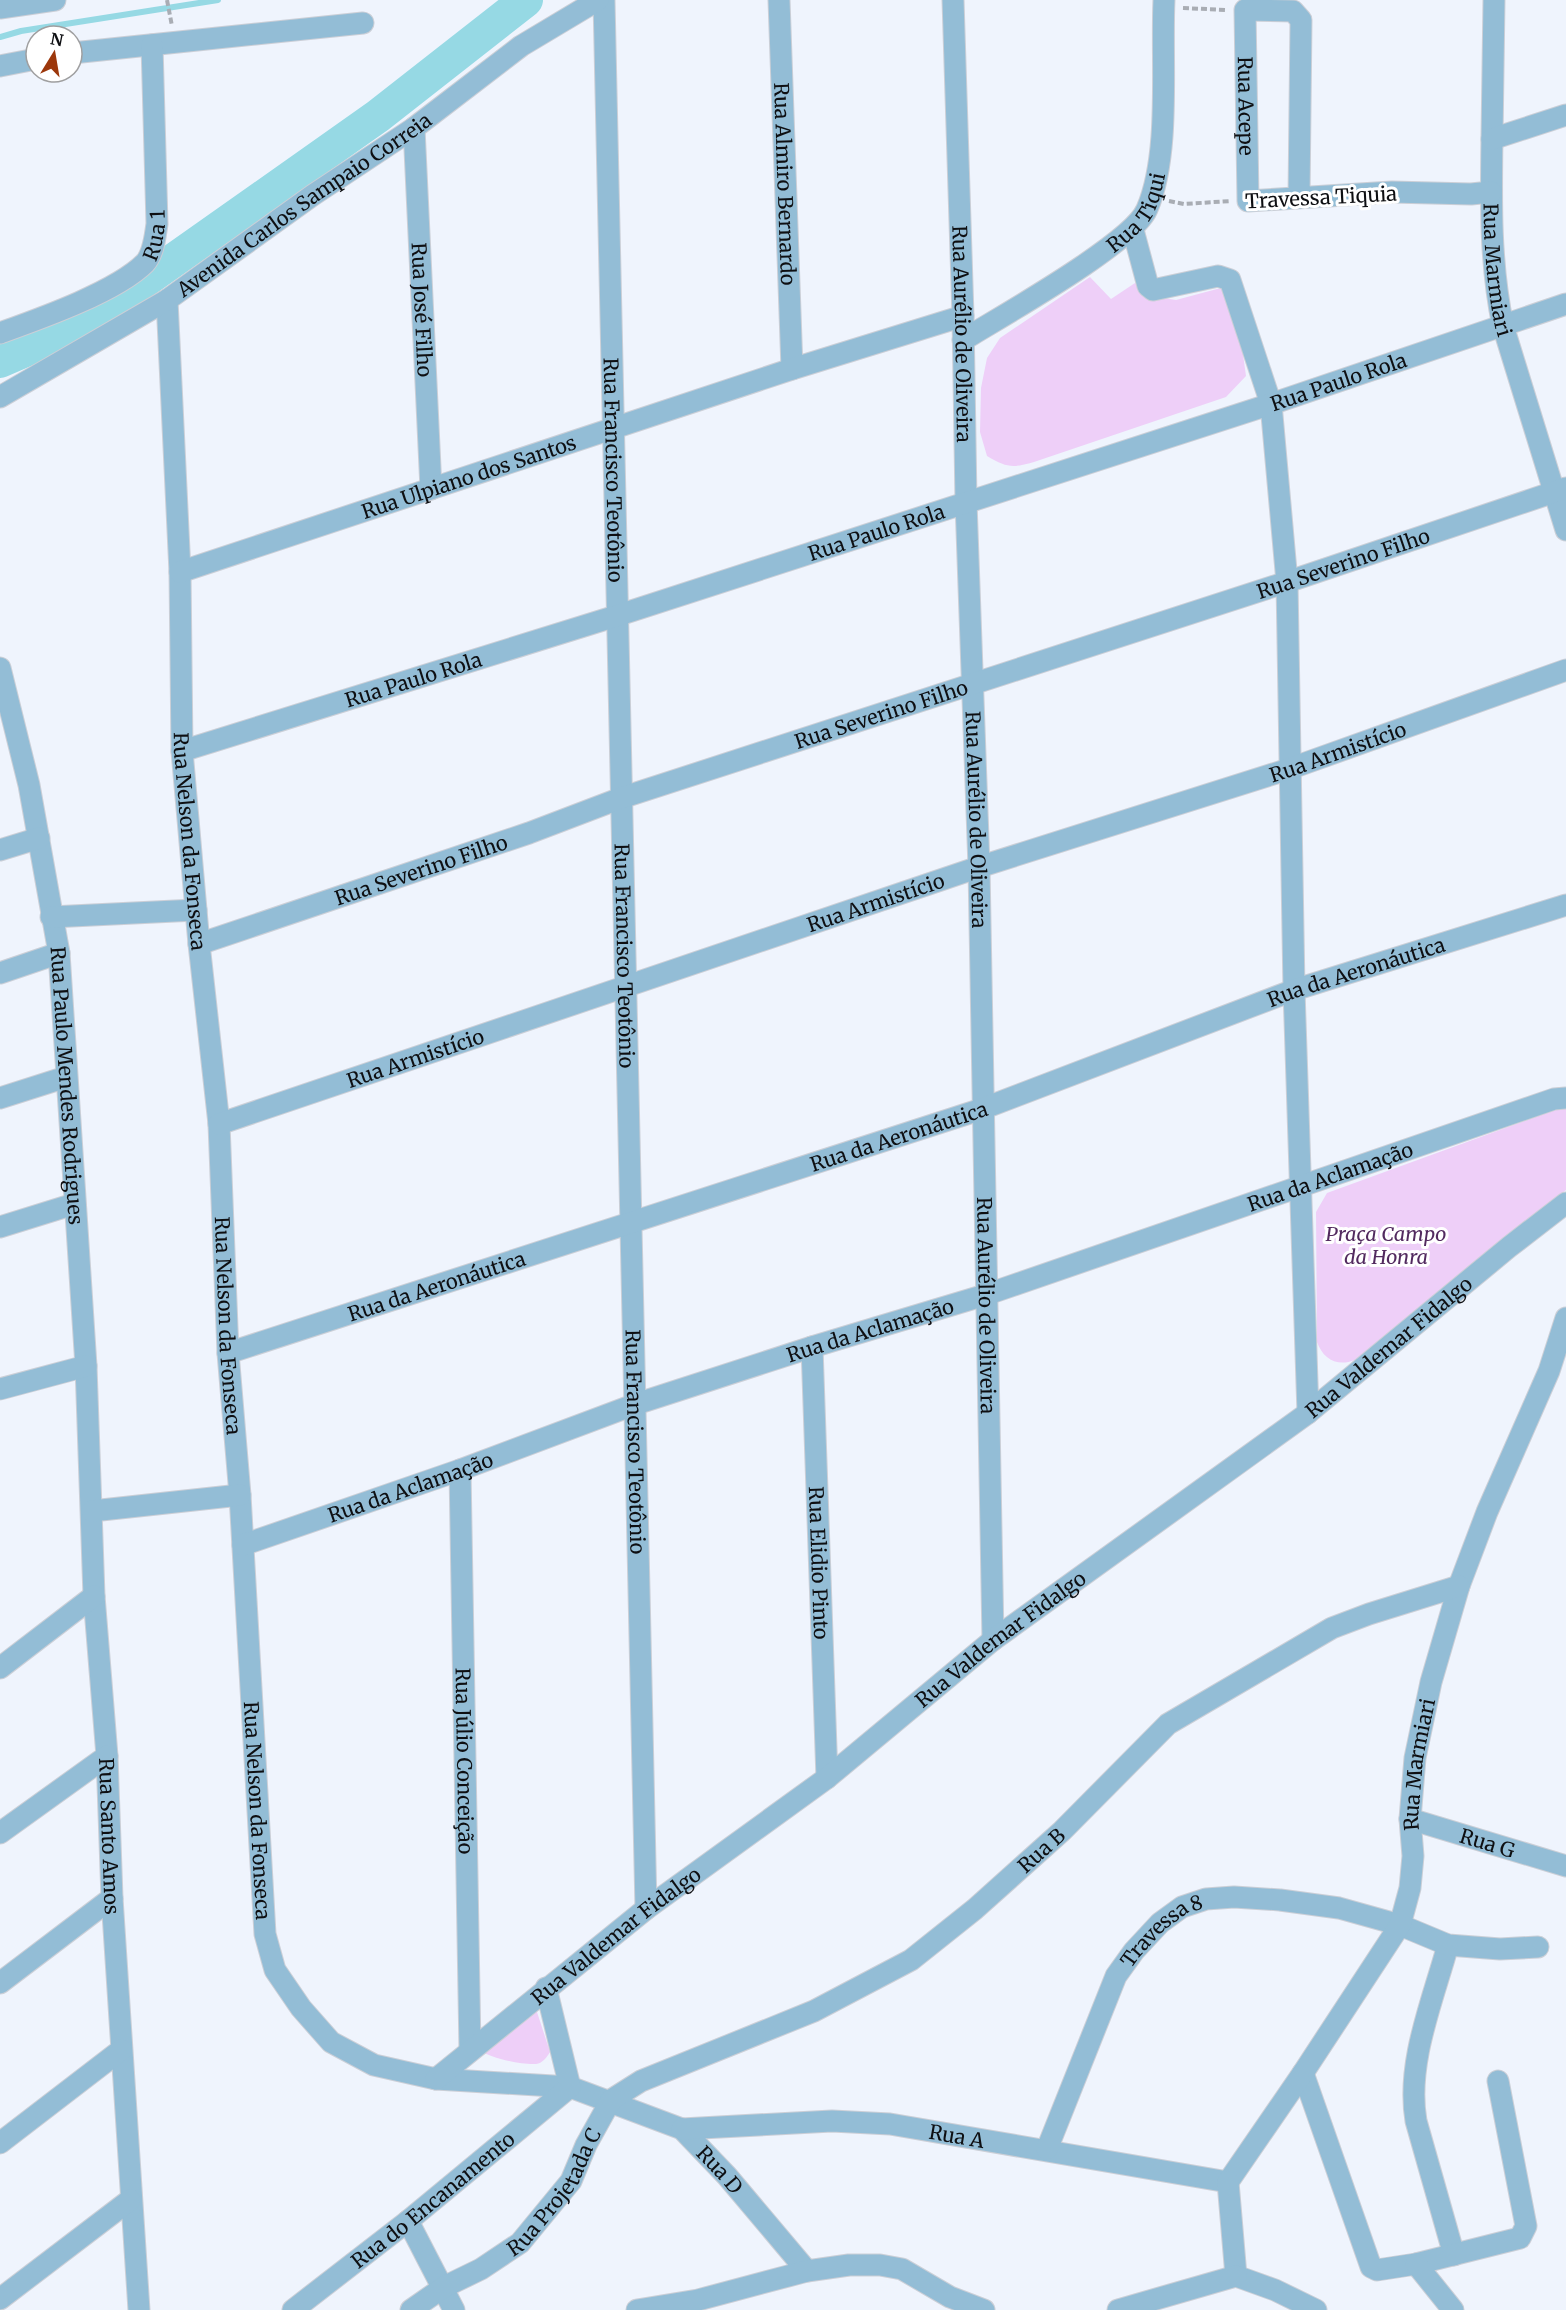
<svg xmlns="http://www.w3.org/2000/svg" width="1566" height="2310" viewBox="0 0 1566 2310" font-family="Merriweather,serif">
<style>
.green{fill:#eecff8}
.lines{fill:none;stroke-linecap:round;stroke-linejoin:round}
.stream{stroke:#96d9e4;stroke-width:6}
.river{stroke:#96d9e4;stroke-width:34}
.minor-casing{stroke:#cbcfd7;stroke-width:23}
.path{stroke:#a9adb4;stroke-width:4;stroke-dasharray:6 3;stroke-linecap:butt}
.minor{stroke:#93bdd6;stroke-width:21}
.labels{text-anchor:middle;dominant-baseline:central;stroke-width:6;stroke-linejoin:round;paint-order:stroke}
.street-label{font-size:20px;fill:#0e0f12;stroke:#fff}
.park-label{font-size:20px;font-style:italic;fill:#522a5f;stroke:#fff}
</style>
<rect width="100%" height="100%" fill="#eff4fd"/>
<path class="green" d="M1090 277 1111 299 1135 283 1142 295 1176 300 1217 289H1227L1241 340 1246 376 1226 397 1034 462C1013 468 1007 468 987 456L980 432 981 388 987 358 1000 338Z
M1566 1106V1190L1355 1360C1337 1367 1323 1359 1317 1342L1316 1212 1327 1193Z
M531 2011 537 2012 550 2052C547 2057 543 2063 536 2064 522 2065 490 2058 479 2050Z"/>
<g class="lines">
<path class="stream" d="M0 37 21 31 218 0"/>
<path class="river" d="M0 361 37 345 120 298 378 116 526 0"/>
<g class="minor-casing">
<g id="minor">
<path id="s1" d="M604 0C617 637 633 1273 646 1909"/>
<path id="s2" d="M779 0 792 369"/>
<path id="s3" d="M953 0 963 316 966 502 979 867 993 1640"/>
<path id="s4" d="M1494 0C1493 46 1493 92 1492 138 1491 202 1490 264 1503 326L1566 530"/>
<path d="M0 8 55 0"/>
<path d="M72 53 363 23"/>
<path d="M0 66 36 59"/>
<path id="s5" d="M414 128 431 489"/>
<path d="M1492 139 1566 115"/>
<path id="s6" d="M1299 197 1301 20 1293 11 1245 10 1248 201 1392 192 1471 194 1491 192"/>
<path d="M1133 230 1148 286 1153 290 1218 276 1230 280 1271 404 1287 582 1294 990 1308 1413"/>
<path id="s7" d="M167 300 180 572 182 751 199 944 219 1124 228 1353 240 1495 265 1934 275 1970 301 2008 331 2042 374 2065 436 2079 570 2087 682 2129 727 2176 807 2271"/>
<path id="s8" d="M0 333C39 319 116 292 145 263 154 253 155 236 157 224L152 45"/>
<path id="s9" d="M963 340C1000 317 1133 243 1147 209 1171 153 1161 61 1164 0"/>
<path id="s10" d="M0 397 167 300 313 195 414 128 521 46 598 0"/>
<path id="s11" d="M180 572 792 369 963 316"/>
<path id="s12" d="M0 668 29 785 59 953 86 1366 94 1596 107 1756 112 1898 139 2310"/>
<path id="s13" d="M182 751 616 616 1271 404 1566 304"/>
<path d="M0 850 39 838"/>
<path d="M51 917 196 910"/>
<path id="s14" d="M199 944 529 833 621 798 1287 582 1566 488"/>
<path d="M0 973 59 953"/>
<path d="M0 1098 66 1077"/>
<path id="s15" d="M219 1124 979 867 1289 769 1566 670"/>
<path d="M0 1227 74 1204"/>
<path id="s16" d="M812 1347 827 1778"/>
<path id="s17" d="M228 1353 982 1109 1294 990 1566 905"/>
<path d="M0 1389 86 1366"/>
<path id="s18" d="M460 1470 470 2051"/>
<path d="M92 1511 240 1495"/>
<path id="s19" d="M243 1545 460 1470 636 1404 812 1347 985 1295 1554 1099 1566 1098"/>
<path d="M0 1668 94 1596"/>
<path id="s20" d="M1410 1819 1566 1866"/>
<path d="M0 1833 107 1756"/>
<path d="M1448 1945C1433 2000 1406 2063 1416 2121L1454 2255"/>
<path d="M0 1983 112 1898"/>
<path d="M1303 2073 1371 2267 1377 2270 1416 2264 1520 2238 1526 2226 1498 2081"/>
<path id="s21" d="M436 2079 646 1909 827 1778 993 1640 1308 1413 1509 1247 1566 1203"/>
<path id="s22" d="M682 2129 832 2121 890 2124 1228 2182"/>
<path d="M0 2143 121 2050"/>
<path id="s23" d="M1047 2149 1116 1976 1134 1951 1160 1923 1182 1907 1206 1899 1234 1897 1280 1900 1339 1908 1400 1925 1448 1945 1500 1949 1538 1947"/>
<path id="s24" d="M1228 2182 1303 2073 1400 1925 1410 1888 1413 1856 1410 1819 1415 1758 1431 1682 1459 1586 1487 1512 1549 1371 1566 1318"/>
<path d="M1228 2182 1236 2276"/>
<path d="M408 2221 454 2310"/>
<path d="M1416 2264 1453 2310"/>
<path d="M1236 2276 1275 2290 1316 2310"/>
<path d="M0 2299 130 2200"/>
<path id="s25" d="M293 2310 408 2221 570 2087 546 1988"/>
<path id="s26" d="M411 2310 444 2287 481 2269 520 2243 571 2181 586 2145 611 2100 641 2081 814 2011 911 1960 975 1909 1062 1831 1168 1724 1332 1628 1369 1614 1459 1586"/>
<path d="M637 2310 698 2300 807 2271 849 2265H880L902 2269 950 2297 984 2310"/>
<path d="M1118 2310 1236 2276"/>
</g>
</g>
<path class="path" d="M167 0 172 26
M1183 8 1227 10
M1169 201 1184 204 1231 201"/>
<use href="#minor" class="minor"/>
</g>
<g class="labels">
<g class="street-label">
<text stroke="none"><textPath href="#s6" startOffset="333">Rua Acepe</textPath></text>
<text stroke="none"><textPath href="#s2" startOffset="184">Rua Almiro Bernardo</textPath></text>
<text transform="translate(1321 197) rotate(-3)">Travessa Tiquia</text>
<text stroke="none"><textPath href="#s10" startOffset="360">Avenida Carlos Sampaio Correia</textPath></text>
<text stroke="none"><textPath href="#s9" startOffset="219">Rua Tiqui</textPath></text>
<text stroke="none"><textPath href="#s8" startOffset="192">Rua 1</textPath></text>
<text stroke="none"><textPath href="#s4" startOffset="270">Rua Marmiari</textPath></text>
<text stroke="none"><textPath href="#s5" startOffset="182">Rua José Filho</textPath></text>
<text stroke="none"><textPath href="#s3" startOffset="334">Rua Aurélio de Oliveira</textPath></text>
<text stroke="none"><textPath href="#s13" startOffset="1214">Rua Paulo Rola</textPath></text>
<text stroke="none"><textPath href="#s1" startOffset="470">Rua Francisco Teotônio</textPath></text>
<text stroke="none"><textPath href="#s11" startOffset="304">Rua Ulpiano dos Santos</textPath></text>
<text stroke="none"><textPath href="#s13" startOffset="728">Rua Paulo Rola</textPath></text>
<text stroke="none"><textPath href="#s14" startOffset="1206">Rua Severino Filho</textPath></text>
<text stroke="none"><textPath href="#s13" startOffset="242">Rua Paulo Rola</textPath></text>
<text stroke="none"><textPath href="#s14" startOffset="720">Rua Severino Filho</textPath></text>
<text stroke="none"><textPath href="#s15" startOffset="1179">Rua Armistício</textPath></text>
<text stroke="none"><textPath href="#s3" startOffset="820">Rua Aurélio de Oliveira</textPath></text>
<text stroke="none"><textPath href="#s7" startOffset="542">Rua Nelson da Fonseca</textPath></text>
<text stroke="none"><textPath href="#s14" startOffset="234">Rua Severino Filho</textPath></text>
<text stroke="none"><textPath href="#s15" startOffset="693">Rua Armistício</textPath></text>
<text stroke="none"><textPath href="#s1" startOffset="956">Rua Francisco Teotônio</textPath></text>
<text stroke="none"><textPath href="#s17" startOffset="1191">Rua da Aeronáutica</textPath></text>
<text stroke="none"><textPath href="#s15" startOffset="207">Rua Armistício</textPath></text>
<text stroke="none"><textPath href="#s12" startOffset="424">Rua Paulo Mendes Rodrigues</textPath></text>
<text stroke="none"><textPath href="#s17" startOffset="705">Rua da Aeronáutica</textPath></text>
<text stroke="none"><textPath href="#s19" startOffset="1148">Rua da Aclamação</textPath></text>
<text stroke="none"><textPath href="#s17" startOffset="219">Rua da Aeronáutica</textPath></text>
<text stroke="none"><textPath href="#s3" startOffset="1306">Rua Aurélio de Oliveira</textPath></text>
<text stroke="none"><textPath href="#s7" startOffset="1028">Rua Nelson da Fonseca</textPath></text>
<text stroke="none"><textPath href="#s19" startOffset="663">Rua da Aclamação</textPath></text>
<text stroke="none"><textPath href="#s21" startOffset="1202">Rua Valdemar Fidalgo</textPath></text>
<text stroke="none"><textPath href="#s1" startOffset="1442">Rua Francisco Teotônio</textPath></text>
<text stroke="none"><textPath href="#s19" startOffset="177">Rua da Aclamação</textPath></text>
<text stroke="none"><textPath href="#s16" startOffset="216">Rua Elidio Pinto</textPath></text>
<text stroke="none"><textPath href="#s21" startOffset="716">Rua Valdemar Fidalgo</textPath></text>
<text stroke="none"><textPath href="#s18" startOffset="291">Rua Júlio Conceição</textPath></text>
<text stroke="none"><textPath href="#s24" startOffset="472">Rua Marmiari</textPath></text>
<text stroke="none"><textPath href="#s7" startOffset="1514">Rua Nelson da Fonseca</textPath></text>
<text stroke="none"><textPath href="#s12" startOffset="1176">Rua Santo Amos</textPath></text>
<text stroke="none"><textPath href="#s20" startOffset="81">Rua G</textPath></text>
<text stroke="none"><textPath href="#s26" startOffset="801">Rua B</textPath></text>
<text stroke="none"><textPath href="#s23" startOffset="252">Travessa 8</textPath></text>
<text stroke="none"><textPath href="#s21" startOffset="230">Rua Valdemar Fidalgo</textPath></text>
<text stroke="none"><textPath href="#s22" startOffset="276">Rua A</textPath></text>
<text stroke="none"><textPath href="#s7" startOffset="2188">Rua D</textPath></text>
<text stroke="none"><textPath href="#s26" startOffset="190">Rua Projetada C</textPath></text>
<text stroke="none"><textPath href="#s25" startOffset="178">Rua do Encanamento</textPath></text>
</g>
<g class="park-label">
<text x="1386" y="1233">Praça Campo<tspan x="1386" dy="23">da Honra</tspan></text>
</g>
</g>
<g transform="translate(54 54) rotate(11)"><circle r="28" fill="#ffffff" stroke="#9f9fa0" stroke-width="1.5"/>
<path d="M0-4.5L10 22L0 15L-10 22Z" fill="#9c370b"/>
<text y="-9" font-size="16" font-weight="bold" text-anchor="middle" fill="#0e0f12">N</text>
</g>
</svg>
